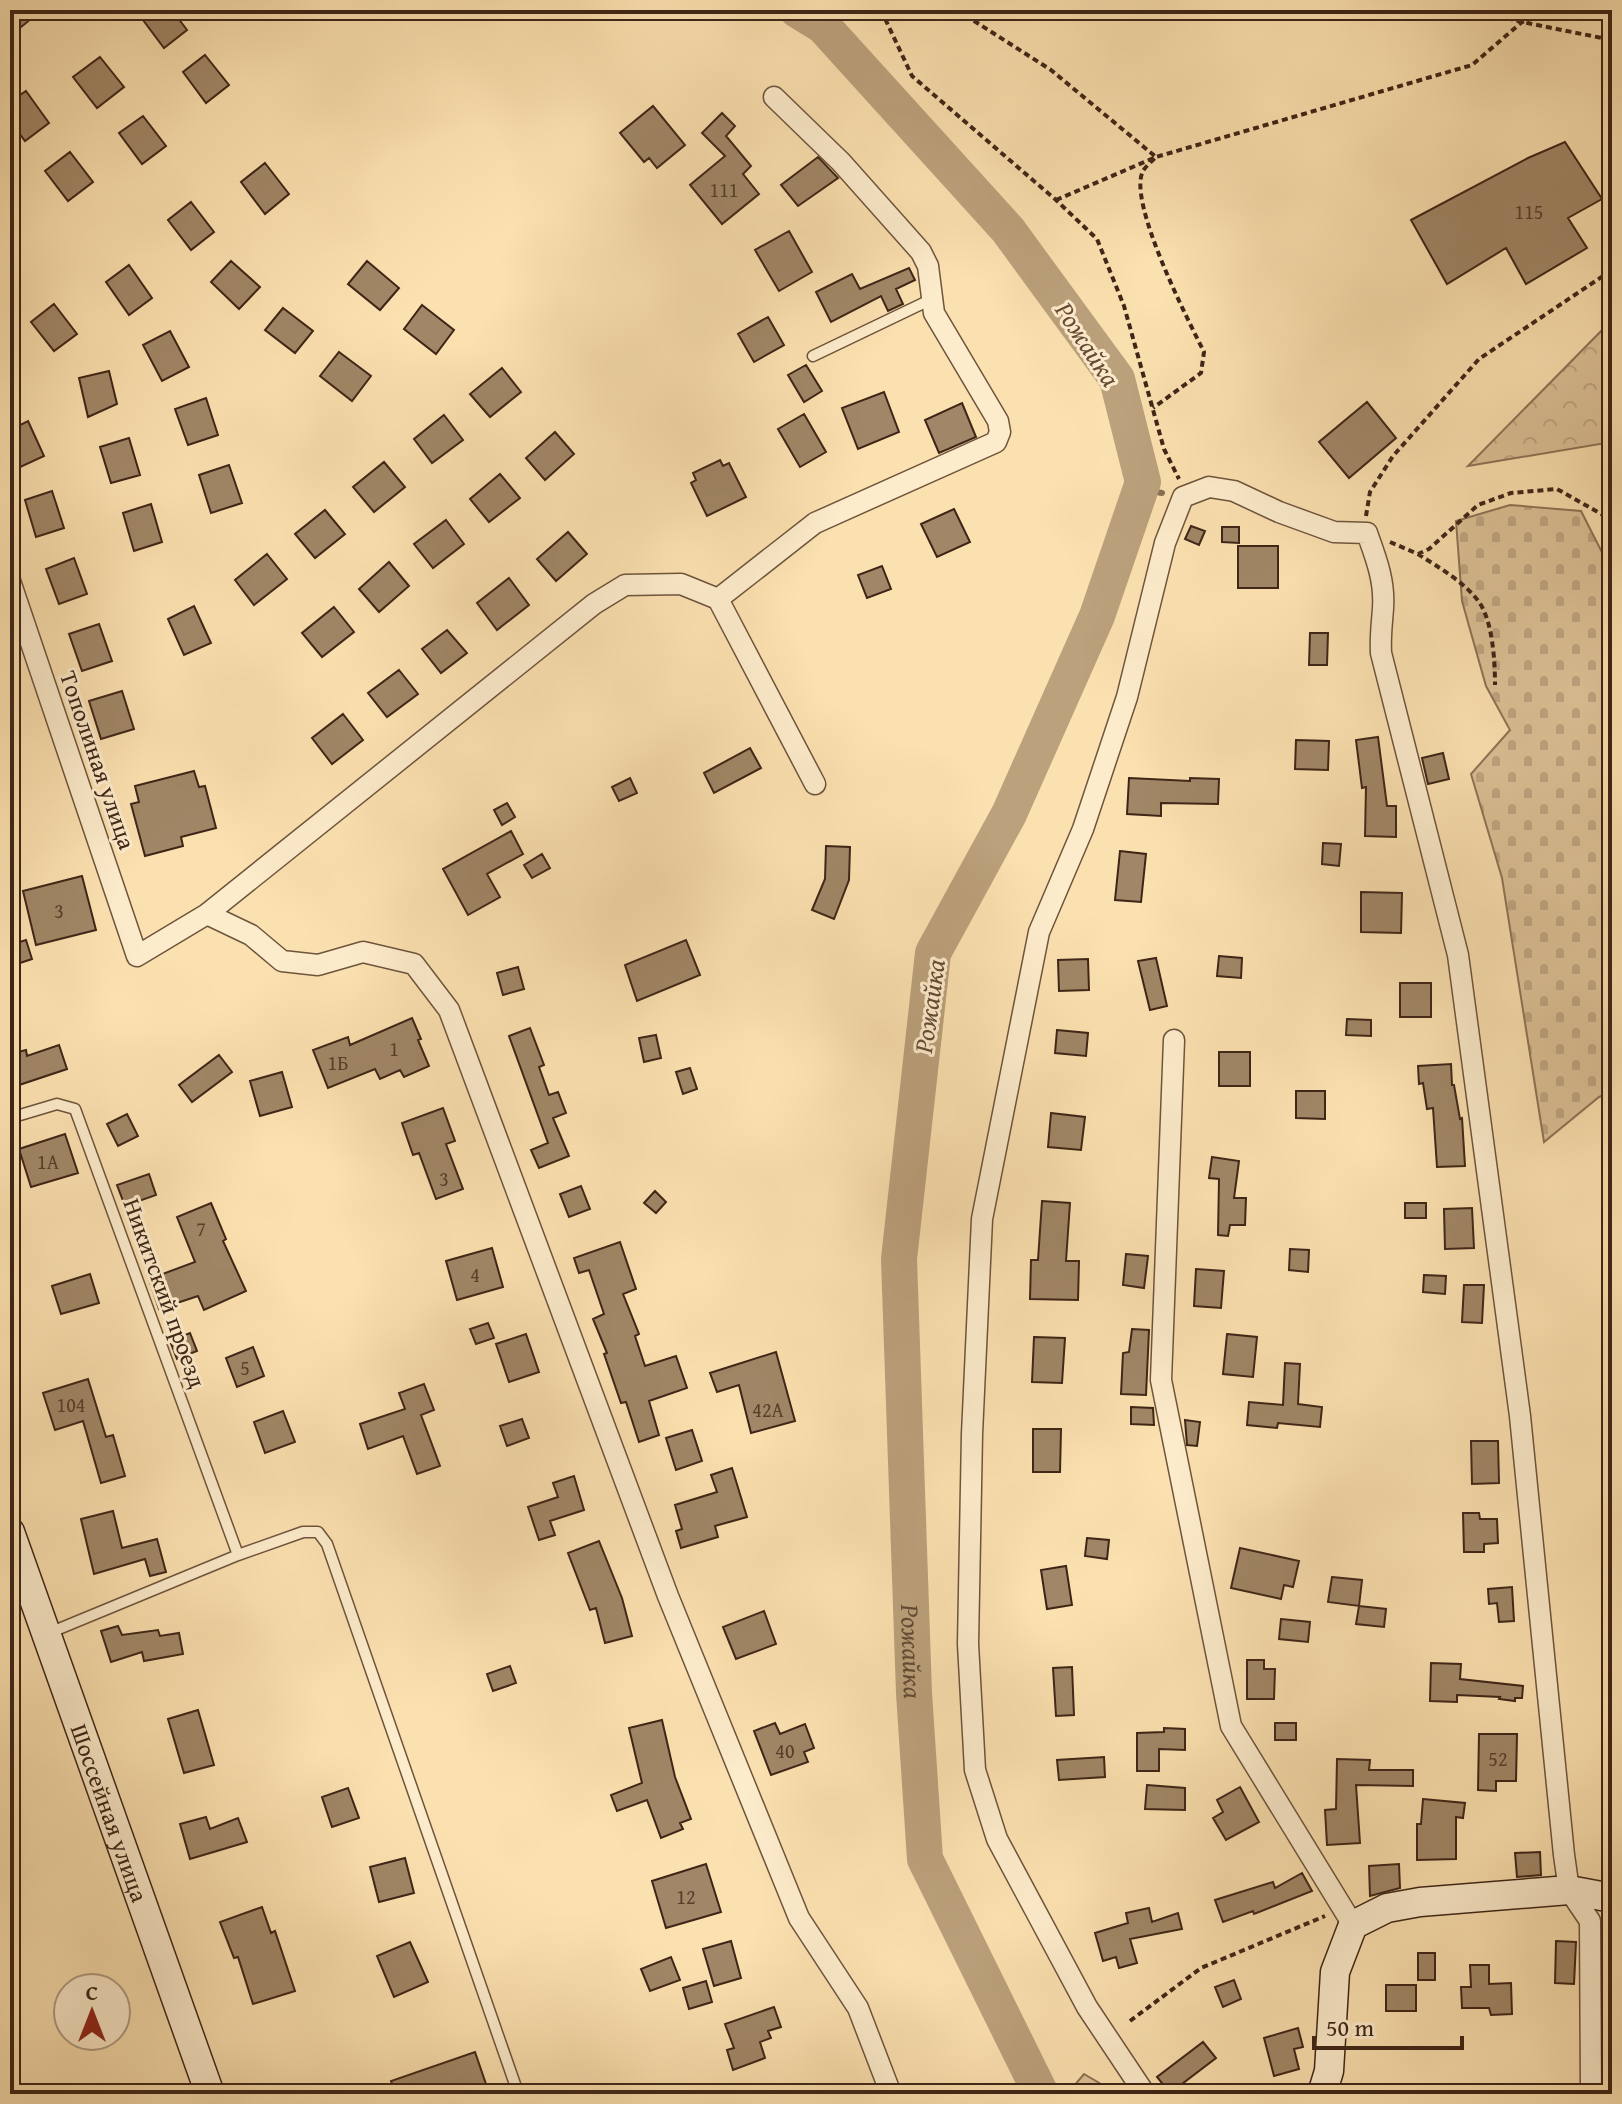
<svg xmlns="http://www.w3.org/2000/svg" width="1622" height="2104" viewBox="0 0 1622 2104" font-family="'Gentium Book Plus',serif">
<style>
.forest{fill:url(#forest-crowns);stroke:#8d7356;stroke-width:2}
.cemetery{fill:url(#cemetery-stones);stroke:#8d7356;stroke-width:2}
.lines{fill:none;stroke-linecap:round;stroke-linejoin:round}
.stream{stroke:#896f54;stroke-width:6}
.river{stroke:#bba17c;stroke-width:36}
.building{fill:#a18767;stroke:#3e2517;stroke-width:2}
.lane-casing{stroke:#6e543d;stroke-width:13}
.street-casing{stroke:#6e543d;stroke-width:23}
.secondary-casing{stroke:#3e2517;stroke-width:31}
.path{stroke:#3e2517;stroke-width:4;stroke-dasharray:6 4;stroke-linecap:butt}
.lane{stroke:#fdeccc;stroke-width:10}
.street{stroke:#fdeccc;stroke-width:20}
.secondary{stroke:#fdeccc;stroke-width:28}
.labels{text-anchor:middle;dominant-baseline:central;stroke-width:6;stroke-linejoin:round;paint-order:stroke}
.number-label{font-size:20px;fill:#573e2b}
.street-label{font-size:24px;fill:#3e2517;stroke:#fdeccc}
.water-label{font-size:26px;font-style:italic;fill:#644a35;stroke:#fdeccc}
</style>
<defs>
<pattern id="forest-crowns" width="20" height="18" patternUnits="userSpaceOnUse" patternTransform="scale(2)"><rect width="20" height="18" fill="#dcc196"/><path d="M2 6a3 3 0 1 1 6 0M12 15a3 3 0 1 1 6 0" fill="none" stroke="#bea681"/></pattern>
<pattern id="cemetery-stones" width="16" height="16" patternUnits="userSpaceOnUse" patternTransform="scale(2)"><rect width="16" height="16" fill="#dcc196"/><path d="M2 7V4a2 2 0 0 1 4 0v3zM10 15v-3a2 2 0 0 1 4 0v3z" fill="#bea681"/></pattern>
</defs>
<rect width="100%" height="100%" fill="#fce1b0"/>
<filter id="stains"><feTurbulence type="fractalNoise" baseFrequency=".0025" numOctaves="4"/><feColorMatrix values="0 0 0 0 .2 0 0 0 0 .09 0 0 0 0 .02 0 0 0 .5 -.17"/></filter>
<radialGradient id="worn" r=".72"><stop offset=".6" stop-color="#630" stop-opacity="0"/><stop offset="1" stop-color="#630" stop-opacity=".3"/></radialGradient>
<path class="forest" d="M1612 320V442L1468 466Z
M1084 2074 1118 2094H1067Z"/>
<path class="cemetery" d="M1510 505 1581 511 1612 572V1092L1599 1097 1544 1142 1502 878 1471 774 1510 730 1486 686 1462 601 1456 521Z"/>
<g class="lines">
<path class="stream" d="M1143 482 1151 491 1162 493"/>
<path class="river" id="s1" d="M797 10 823 26 1008 230 1117 379 1143 482 1097 616 1009 814 933 953 899 1259 914 1693 925 1859 1041 2094"/>
</g>
<path class="building" d="M10 10H42L10 36Z
M148 10H172L187 30 164 48 140 16Z
M205 55 229 85 206 103 183 72Z
M100 57 124 87 97 108 73 77Z
M26 91 49 123 25 141 10 121V102Z
M653 106 685 145 657 168 649 158 644 162 620 133Z
M722 113 735 126 726 136 751 166 743 174 759 194 722 224 690 185 725 156 702 133Z
M143 116 166 146 142 164 119 133Z
M1565 142 1602 199 1568 218 1587 248 1526 284 1506 248 1447 284 1411 220 1528 158Z
M70 152 93 182 68 201 45 171Z
M818 157 838 178 798 206 781 185Z
M265 163 289 194 265 214 241 182Z
M191 202 214 232 191 250 168 220Z
M789 231 812 272 779 291 755 250Z
M231 261 260 287 239 309 211 282Z
M367 261 399 288 380 310 348 284Z
M129 265 152 298 129 315 106 282Z
M909 268 915 280 896 289 903 304 888 311 881 296 831 322 816 292 852 274 860 289Z
M54 304 77 334 54 351 31 322Z
M422 305 454 330 436 354 404 329Z
M283 308 313 331 295 353 265 330Z
M768 317 784 345 754 362 738 334Z
M170 331 189 367 162 381 143 345Z
M339 352 371 376 352 401 320 376Z
M806 365 822 391 804 402 788 375Z
M502 368 521 392 490 417 470 394Z
M109 371 117 404 88 417 79 378Z
M884 392 899 432 858 449 842 408Z
M206 398 218 435 188 445 175 409Z
M1367 402 1396 438 1349 478 1319 442Z
M962 403 976 437 939 453 925 420Z
M804 414 826 452 800 467 778 429Z
M444 415 463 440 432 463 414 439Z
M28 421 44 456 16 469 10 456V430Z
M555 432 574 454 545 480 526 458Z
M129 438 140 475 111 483 100 447Z
M720 460 723 466 729 463 746 497 707 516 691 483 696 480 693 473Z
M384 462 405 487 374 512 353 487Z
M229 465 242 503 211 513 199 475Z
M500 474 520 498 489 522 470 499Z
M52 491 64 528 36 537 25 500Z
M151 504 162 542 134 551 123 513Z
M954 509 970 542 937 557 921 524Z
M325 510 345 534 315 558 295 534Z
M446 520 464 544 433 568 414 544Z
M1191 526 1205 531 1199 545 1185 539Z
M1222 527H1239V543L1222 542Z
M568 532 587 554 556 581 537 559Z
M1238 546H1278V588H1238Z
M267 554 287 579 254 605 235 580Z
M74 558 87 594 59 604 46 569Z
M389 562 409 586 379 612 359 589Z
M882 566 891 589 867 598 858 575Z
M509 578 529 605 497 630 477 603Z
M194 606 211 643 184 655 168 619Z
M334 607 354 632 322 657 302 633Z
M99 624 112 661 82 671 69 634Z
M447 630 467 653 441 673 422 649Z
M1310 633H1328L1327 665H1309Z
M399 670 418 694 387 717 368 693Z
M122 691 134 729 101 739 89 701Z
M343 714 363 740 332 764 312 738Z
M1378 737 1387 806H1396V837L1365 836 1366 787 1362 788 1356 740Z
M1296 740 1329 741 1328 770 1295 769Z
M750 748 761 768 714 793 704 773Z
M1443 753 1449 779 1428 784 1422 758Z
M194 771 199 787 205 786 216 828 181 837 183 846 145 856 131 804 139 802 135 786Z
M630 778 637 793 619 801 612 787Z
M1129 778 1190 781V778L1219 779 1218 804 1161 803V816L1127 814Z
M507 803 515 817 502 825 494 810Z
M511 831 523 854 487 874 500 897 468 915 443 869Z
M1323 843 1341 844 1339 866 1322 864Z
M826 846 850 847 849 880 834 919 812 910 825 879Z
M1120 851 1146 854 1141 902 1115 900Z
M542 854 550 868 532 878 524 865Z
M82 876 96 930 36 945 23 891Z
M1361 892 1402 893 1401 933 1361 932Z
M26 940 32 959 17 964 10 945Z
M686 940 700 975 637 1001 625 965Z
M1219 956 1242 958 1241 978 1217 976Z
M1156 958 1167 1006 1150 1010 1138 961Z
M1088 959 1089 990 1059 991 1058 960Z
M518 967 524 989 503 995 497 973Z
M1400 983H1431V1017H1400Z
M412 1018 421 1039 418 1040 429 1066 404 1077 400 1070 380 1079 375 1069 328 1088 313 1050 348 1037 350 1045Z
M1347 1019 1371 1020V1036L1346 1035Z
M530 1028 544 1065 539 1067 549 1095 558 1092 566 1113 553 1118 569 1156 539 1168 531 1150 548 1143 509 1036Z
M1057 1030 1088 1033 1086 1056 1055 1053Z
M656 1035 661 1058 644 1062 639 1038Z
M59 1045 67 1069 10 1088V1054L26 1050 27 1056Z
M1219 1052H1250V1086H1219Z
M219 1055 232 1072 192 1102 179 1085Z
M1451 1064 1452 1085H1454L1460 1119 1462 1118 1465 1166 1437 1167 1433 1108 1427 1109 1423 1083 1419 1084 1418 1066Z
M690 1068 697 1089 683 1094 676 1072Z
M282 1072 292 1107 260 1116 250 1081Z
M1296 1091H1325V1119L1296 1118Z
M443 1108 455 1141 446 1144 463 1189 436 1199 419 1153 413 1155 402 1123Z
M1051 1113 1085 1117 1081 1150 1048 1147Z
M127 1114 138 1136 118 1146 107 1124Z
M65 1134 78 1173 31 1187 19 1149Z
M1212 1157 1239 1161 1234 1198H1246L1245 1225H1230L1228 1236 1218 1235 1219 1179 1209 1178Z
M149 1174 156 1195 125 1206 117 1185Z
M581 1186 590 1209 569 1217 560 1194Z
M655 1191 666 1202 656 1213 644 1203Z
M1042 1201 1070 1203 1066 1261H1079L1078 1300 1030 1299 1031 1260H1038Z
M211 1203 226 1239 223 1241 246 1291 204 1310 198 1296 159 1309 149 1279 195 1262 177 1217Z
M1405 1203H1426V1218H1405Z
M1472 1208 1474 1248 1445 1249 1444 1209Z
M620 1242 636 1289 623 1294 639 1334 635 1336 645 1366 676 1356 687 1388 649 1401 659 1435 639 1442 626 1402 621 1403 604 1354 607 1353 593 1319 604 1314 589 1270 579 1273 574 1258Z
M492 1248 503 1287 457 1300 446 1261Z
M1290 1249 1309 1250 1308 1272 1289 1270Z
M1126 1254 1148 1256 1144 1288 1123 1285Z
M1196 1269 1224 1271 1221 1308 1194 1306Z
M90 1274 99 1303 61 1314 52 1286Z
M1424 1275 1446 1276 1445 1294 1423 1292Z
M1464 1285H1484L1482 1323 1462 1322Z
M488 1323 494 1338 476 1344 470 1329Z
M1132 1329 1149 1330 1146 1395 1121 1394 1123 1353 1129 1352Z
M190 1333 197 1351 177 1359 170 1341Z
M526 1334 539 1372 509 1382 496 1344Z
M1227 1334 1257 1337 1253 1377 1223 1374Z
M1034 1337 1065 1338 1062 1383 1032 1382Z
M253 1347 264 1376 237 1387 226 1358Z
M776 1352 795 1421 751 1433 739 1385 717 1392 710 1373Z
M1285 1363 1300 1364 1298 1404 1322 1407 1320 1427 1278 1423 1277 1428 1247 1425 1249 1402 1283 1405Z
M88 1379 106 1437 113 1435 125 1476 101 1483 83 1421 55 1430 43 1393Z
M424 1384 434 1410 421 1415 440 1466 417 1474 403 1436 368 1449 360 1424 405 1409 399 1393Z
M1131 1407 1153 1408 1154 1425 1131 1424Z
M283 1411 295 1442 265 1453 254 1422Z
M522 1419 529 1438 507 1446 500 1426Z
M1185 1420 1200 1422 1197 1446 1187 1445Z
M1033 1429H1061L1060 1472H1033Z
M692 1430 702 1461 676 1470 666 1438Z
M1471 1441H1498L1499 1483 1472 1484Z
M732 1468 747 1517 715 1526 718 1537 681 1548 676 1531 682 1529 675 1505 717 1492 711 1475Z
M574 1476 584 1510 550 1521 555 1535 539 1540 528 1507 558 1497 553 1483Z
M113 1511 122 1548 157 1539 166 1572 150 1576 145 1559 94 1574 81 1519Z
M1463 1513H1479L1480 1519H1497L1498 1543 1484 1544V1552H1464Z
M1087 1538 1109 1540 1107 1559 1085 1556Z
M599 1541 622 1598 632 1636 605 1643 596 1608 590 1610 568 1553Z
M1240 1548 1299 1561 1293 1587 1284 1585 1281 1599 1231 1588Z
M1066 1566 1072 1605 1047 1609 1041 1570Z
M1332 1577 1362 1580 1359 1606 1328 1602Z
M1512 1587 1514 1621 1499 1622 1497 1603 1489 1604 1488 1589Z
M1359 1606 1386 1609 1384 1627 1356 1624Z
M764 1611 776 1644 736 1659 723 1627Z
M1281 1619 1310 1622 1308 1642 1279 1639Z
M118 1626 122 1635 158 1630 160 1636 179 1633 183 1654 144 1661 142 1652 111 1662 101 1631Z
M1247 1660H1264V1669H1275L1274 1699H1247Z
M1431 1663 1461 1664 1460 1679 1523 1686 1522 1698H1515V1701L1499 1699 1500 1697 1457 1695V1702L1430 1701Z
M510 1666 516 1683 493 1691 487 1674Z
M1072 1667 1074 1715 1056 1716 1053 1668Z
M198 1710 214 1765 184 1773 168 1719Z
M662 1720 675 1777 691 1819 680 1823 683 1829 661 1838 647 1800 617 1811 611 1795 642 1783 629 1728Z
M775 1723 780 1734 805 1724 814 1748 804 1752 808 1762 771 1775 754 1731Z
M1275 1723H1296V1740H1275Z
M1164 1728 1185 1729V1750L1159 1749V1771H1137V1733L1164 1732Z
M1479 1734H1517L1516 1781H1496V1791L1478 1790Z
M1104 1757 1105 1777 1059 1780 1057 1760Z
M1337 1759 1370 1760 1369 1770H1413V1786L1356 1785 1360 1843 1327 1845 1325 1810 1336 1809Z
M1147 1785 1185 1788V1810L1145 1809Z
M1240 1787 1259 1822 1226 1840 1213 1818 1223 1812 1217 1800Z
M348 1788 359 1818 332 1827 322 1797Z
M1423 1799 1465 1803 1463 1818 1456 1817V1859L1417 1860V1824H1421Z
M206 1817 210 1829 238 1818 247 1842 190 1859 180 1824Z
M1540 1852 1541 1875 1517 1877 1515 1853Z
M405 1858 414 1893 379 1902 370 1867Z
M706 1864 721 1912 666 1928 652 1881Z
M1399 1864 1400 1888 1370 1896 1369 1866Z
M1302 1873 1312 1891 1254 1914 1253 1911 1223 1922 1215 1900 1273 1882 1275 1888Z
M262 1907 271 1933 275 1931 295 1991 253 2004 238 1957 234 1958 220 1922Z
M1149 1908 1152 1922 1178 1913 1182 1929 1130 1939 1137 1963 1119 1968 1116 1957 1103 1961 1095 1933 1128 1923 1126 1913Z
M731 1941 741 1978 714 1986 703 1949Z
M1556 1941 1576 1942 1574 1984 1555 1983Z
M410 1942 428 1982 394 1997 377 1956Z
M1418 1953H1435V1980H1418Z
M671 1957 680 1980 650 1991 641 1969Z
M1470 1965H1489V1984L1511 1983 1512 2014 1491 2015 1489 2008H1462L1461 1987H1471Z
M1234 1980 1241 1999 1223 2007 1215 1987Z
M706 1981 712 2002 689 2009 683 1988Z
M1386 1985H1416V2011H1386Z
M774 2007 781 2027 768 2031 771 2038 760 2042 765 2058 733 2070 727 2050 734 2048 725 2024Z
M1298 2028 1303 2047 1294 2049 1299 2069 1274 2076 1264 2038Z
M1203 2042 1216 2058 1170 2093 1157 2077Z
M475 2052 487 2087 468 2094H396L391 2081Z"/>
<g class="lines">
<g class="lane-casing">
<path id="lane" d="M813 356 932 299
M10 1118 57 1104 75 1109 238 1555
M49 1633 238 1555 303 1532H318L327 1544 517 2090"/>
</g>
<g class="street-casing">
<path id="street" d="M10 581 137 956 207 914 594 604 625 585 681 584 718 599 815 784
M718 599 815 523 996 442 1000 432 998 421 934 313 928 266 921 252 841 162 774 97
M207 914 251 935 282 961 318 965 363 952 414 964 449 1010 668 1596 799 1918 858 2008 891 2094
M1174 1040 1161 1380 1231 1726 1353 1925
M1145 2094 1087 2007 997 1839 975 1770 968 1644 972 1434 982 1219 1039 932 1083 829 1127 697 1165 543 1183 497 1209 487 1234 491 1279 512 1334 532 1367 533C1376 558 1385 581 1383 608 1382 624 1380 636 1381 653L1458 955 1520 1416 1564 1855 1569 1890 1590 1921 1591 2094"/>
</g>
<g class="secondary-casing">
<g id="secondary">
<path id="s2" d="M10 1532 210 2094"/>
<path d="M1322 2094 1329 2071 1335 1972 1353 1925 1387 1908 1420 1902 1569 1890 1612 1898"/>
</g>
</g>
<path class="path" d="M881 10 912 76 1056 200 1097 239 1124 306 1164 449 1179 479
M957 10 1051 70 1156 157C1152 161 1146 166 1143 171 1127 201 1188 320 1204 352L1201 373 1153 408
M1419 10 1429 16 1463 10
M1478 10 1522 22 1612 40
M1056 200 1156 157 1472 65 1522 22 1555 10
M1366 516 1370 492 1393 456 1479 359 1612 270
M1390 542 1418 554 1429 549 1478 505 1511 493 1557 489 1612 520
M1418 554C1438 567 1468 584 1481 605 1493 626 1495 662 1495 685
M1130 2021 1201 1968 1325 1916"/>
<use href="#lane" class="lane"/>
<use href="#street" class="street"/>
<use href="#secondary" class="secondary"/>
</g>
<g class="labels">
<g class="number-label">
<text x="724" y="189">111</text>
<text x="1529" y="211">115</text>
<text x="59" y="910">3</text>
<text x="394" y="1048">1</text>
<text x="338" y="1062">1Б</text>
<text x="48" y="1161">1А</text>
<text x="444" y="1178">3</text>
<text x="201" y="1228">7</text>
<text x="475" y="1274">4</text>
<text x="245" y="1367">5</text>
<text x="71" y="1404">104</text>
<text x="768" y="1409">42А</text>
<text x="785" y="1750">40</text>
<text x="1498" y="1758">52</text>
<text x="686" y="1896">12</text>
</g>
<g class="street-label">
<text transform="translate(98 760) rotate(71)">Тополиная улица</text>
<text transform="translate(165 1293) rotate(70)">Никитский проезд</text>
<text stroke="none"><textPath href="#s2" startOffset="298">Шоссейная улица</textPath></text>
</g>
<g class="water-label">
<text transform="translate(1088 344) rotate(57)">Рожайка</text>
<text transform="translate(929 1006) rotate(-82)">Рожайка</text>
<text stroke="none"><textPath href="#s1" startOffset="1814">Рожайка</textPath></text>
</g>
</g>
<rect width="1622" height="2104" fill="none" stroke="#fce1b0" stroke-width="40"/>
<rect x="12" y="12" width="1598" height="2080" fill="none" stroke="#3e2517" stroke-width="4"/>
<rect x="20" y="20" width="1582" height="2064" fill="none" stroke="#3e2517" stroke-width="2"/>
<g transform="translate(92 2012)"><circle r="38" fill="#fdeccc" stroke="#b19c84" stroke-width="2"/>
<path d="M0-6L14 30L0 20L-14 30Z" fill="#8f2418"/>
<text y="-12" font-size="22" font-weight="bold" text-anchor="middle" fill="#3e2517">С</text>
</g>
<path d="M1314 2036v12h148v-12" fill="none" stroke="#3e2517" stroke-width="4"/>
<text x="1326" y="2036" font-size="24" fill="#3e2517" stroke="#fdeccc" stroke-width="6" paint-order="stroke">50 m</text>
<rect width="100%" height="100%" filter="url(#stains)"/>
<rect width="100%" height="100%" fill="url(#worn)"/>
</svg>
